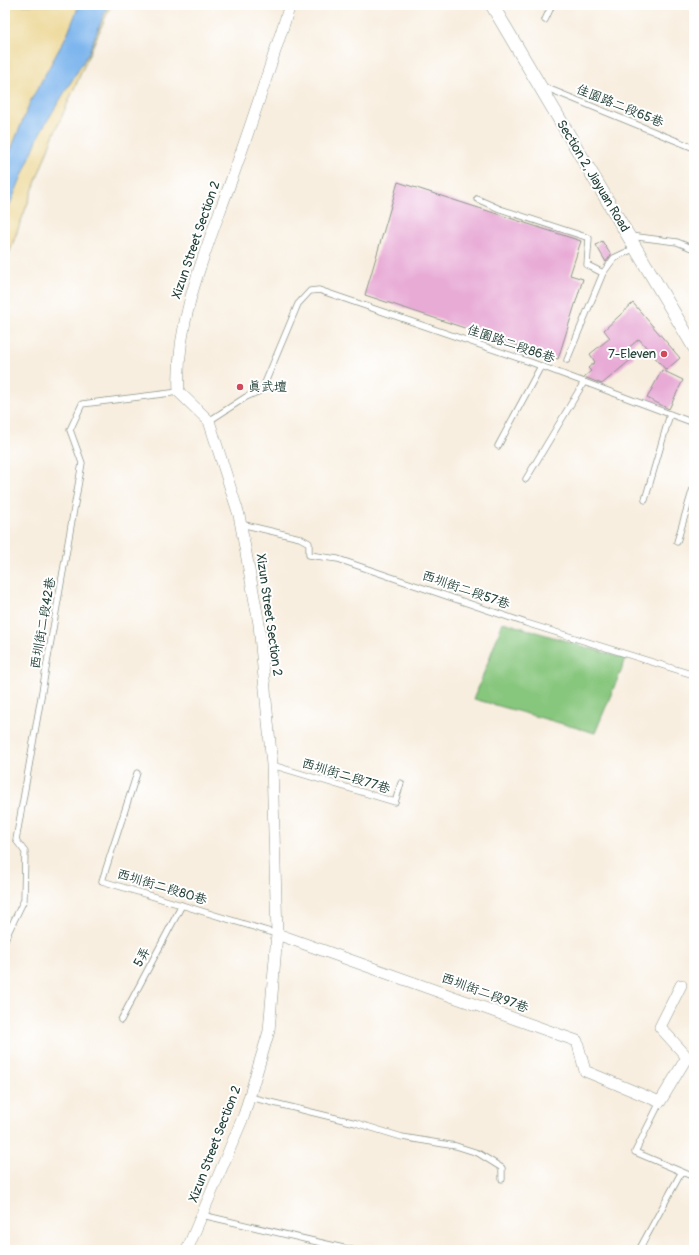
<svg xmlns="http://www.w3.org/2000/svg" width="699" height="1255" viewBox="0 0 699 1255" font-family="Pangolin,'LXGW WenKai TC',sans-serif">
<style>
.green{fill:#87c67d;stroke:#538258}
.sand{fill:#eeda9e;stroke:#868c69}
.water{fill:#7db5ed;stroke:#4e7990}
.building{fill:#e8abd6}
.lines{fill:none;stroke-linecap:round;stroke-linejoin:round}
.service-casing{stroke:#8c968a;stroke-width:7}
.minor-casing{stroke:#8c968a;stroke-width:12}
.tertiary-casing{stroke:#8c968a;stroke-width:14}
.service{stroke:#fff;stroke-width:5.5}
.minor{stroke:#fff;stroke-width:11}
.tertiary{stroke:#fff;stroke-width:13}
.poi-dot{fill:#d1495b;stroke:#fff;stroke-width:1.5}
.labels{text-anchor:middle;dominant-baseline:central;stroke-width:4;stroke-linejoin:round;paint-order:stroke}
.street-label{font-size:13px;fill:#1f3d34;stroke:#fff}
.poi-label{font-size:13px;fill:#1f3d34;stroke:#fff;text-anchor:end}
</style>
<rect width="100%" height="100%" fill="#fff"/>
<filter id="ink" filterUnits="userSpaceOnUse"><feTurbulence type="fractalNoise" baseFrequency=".025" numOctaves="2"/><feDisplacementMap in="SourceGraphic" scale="8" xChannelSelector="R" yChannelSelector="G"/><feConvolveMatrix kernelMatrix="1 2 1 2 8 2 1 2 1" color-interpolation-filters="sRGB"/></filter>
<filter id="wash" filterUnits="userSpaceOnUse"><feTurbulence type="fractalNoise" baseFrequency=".012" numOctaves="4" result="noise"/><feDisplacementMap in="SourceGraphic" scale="16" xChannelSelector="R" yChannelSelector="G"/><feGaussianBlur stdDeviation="0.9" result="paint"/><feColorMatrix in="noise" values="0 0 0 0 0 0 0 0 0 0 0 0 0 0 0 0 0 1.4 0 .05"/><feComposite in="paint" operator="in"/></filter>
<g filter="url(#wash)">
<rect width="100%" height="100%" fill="#f8eedf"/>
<path class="green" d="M503 622 626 659 595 733 474 699Z"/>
<path class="sand" d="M5 5H111L51 141 5 264Z"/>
<path class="water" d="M79 5H108L88 54 41 131 5 216V164L31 100 68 33Z"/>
<g id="blocks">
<path class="building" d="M398 182 581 241 570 275 583 279 558 359 365 295Z
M602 241 611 255 606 262 596 245Z
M633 303 680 358 666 370 639 339 627 349 634 357 602 384 584 377 591 371 588 368 595 362 590 354 610 338 604 330Z
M662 370 683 380 669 409 647 398Z"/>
</g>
</g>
<g filter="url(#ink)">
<use href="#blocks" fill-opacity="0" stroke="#8c968a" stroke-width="1"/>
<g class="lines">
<g class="service-casing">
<path id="service" d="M545 20 552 5
M542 86 694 148
M477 199 500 209 589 238 587 265 603 273
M630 236 677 242 694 249
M567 360 603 273 614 258 635 248
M209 421 246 397 262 390 298 304 310 291 319 290 533 363 694 423
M498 446 541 366
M526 479 584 382
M645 500 670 414
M241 524 300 538 309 543V555L338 559 526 623 694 675
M677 542 694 485
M272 765 395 802 401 783
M137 773 102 881 277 934
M5 939 24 900 25 852 16 840 82 463 70 430 82 404 179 392
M121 1020 182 905
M249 1097 356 1123 402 1137 456 1146 478 1153 502 1168V1179
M660 1102 635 1152 694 1177
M202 1215 352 1250
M639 1250 681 1173"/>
</g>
<g class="minor-casing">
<path id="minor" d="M277 934 577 1041 585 1071 660 1102 687 1057 694 1059
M681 985 660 1027 687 1057
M187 1250 244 1115 269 1031 277 934 272 765 259 624 239 515 209 421 179 392C175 319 207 248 231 181 252 123 271 64 290 5"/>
</g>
<g class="tertiary-casing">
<path id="tertiary" d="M492 5 694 347"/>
</g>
<use href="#service" class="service"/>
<use href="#minor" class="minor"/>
<use href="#tertiary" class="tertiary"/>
</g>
</g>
<g class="poi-dot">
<circle cx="664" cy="354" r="4"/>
<circle cx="240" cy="387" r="4"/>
</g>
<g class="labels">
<g class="street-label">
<text transform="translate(620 106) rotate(22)">佳園路二段65巷</text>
<text transform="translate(593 176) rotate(59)">Section 2, Jiayuan Road</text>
<text transform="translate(196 240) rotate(-71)">Xizun Street Section 2</text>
<text transform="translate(511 344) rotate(19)">佳園路二段86巷</text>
<text transform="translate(466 590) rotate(19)">西圳街二段57巷</text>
<text transform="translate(269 615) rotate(82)">Xizun Street Section 2</text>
<text transform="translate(43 623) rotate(-80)">西圳街二段42巷</text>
<text transform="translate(346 776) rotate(17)">西圳街二段77巷</text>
<text transform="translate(162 887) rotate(17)">西圳街二段80巷</text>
<text transform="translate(142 957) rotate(-62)">5弄</text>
<text transform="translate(485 993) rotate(20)">西圳街二段97巷</text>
<text transform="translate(215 1144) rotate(-69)">Xizun Street Section 2</text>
</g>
<g class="poi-label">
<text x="656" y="354">7-Eleven</text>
<text x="248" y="387" text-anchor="start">真武壇</text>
</g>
</g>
<rect width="699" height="1255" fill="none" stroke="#fff" stroke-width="20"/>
</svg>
